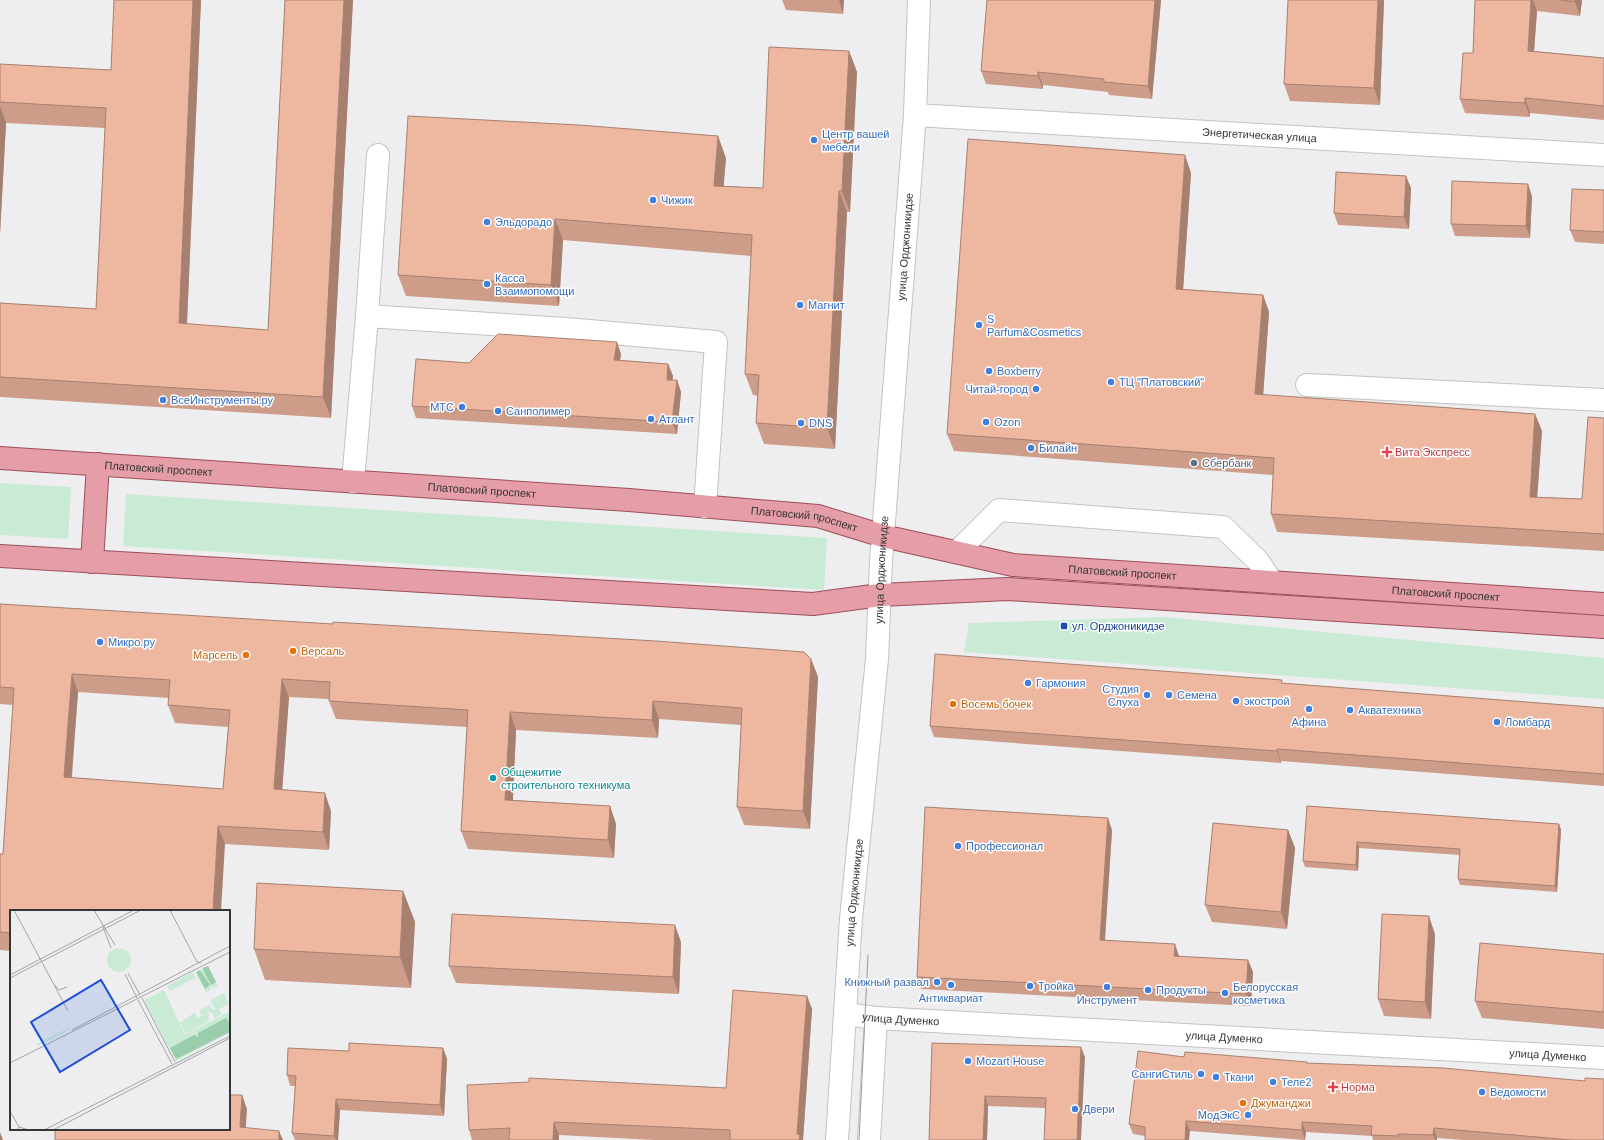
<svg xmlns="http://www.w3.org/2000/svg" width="1604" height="1140" viewBox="0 0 1604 1140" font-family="Arial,sans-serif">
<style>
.green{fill:#c9ebd5}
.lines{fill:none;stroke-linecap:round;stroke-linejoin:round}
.minor-casing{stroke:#c2c3c4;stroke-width:24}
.major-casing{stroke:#9c4e59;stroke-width:24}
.minor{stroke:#fff;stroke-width:22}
.major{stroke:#e59da7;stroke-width:22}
.tram{stroke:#9a9a9c;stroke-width:1}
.wall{fill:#cd9d8a;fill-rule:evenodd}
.shaded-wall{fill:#a78070}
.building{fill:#eeb7a0;stroke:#a78070;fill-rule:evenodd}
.shop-dot{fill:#3f7fe0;stroke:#fff;stroke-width:1.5}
.health-dot{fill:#e0444e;stroke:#fff;stroke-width:1.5}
.service-dot{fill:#5c6f8a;stroke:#fff;stroke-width:1.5}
.transit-dot{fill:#1a4fb4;stroke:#fff;stroke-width:1.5}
.food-dot{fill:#e8710a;stroke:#fff;stroke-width:1.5}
.culture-dot{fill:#0f9aa8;stroke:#fff;stroke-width:1.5}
.labels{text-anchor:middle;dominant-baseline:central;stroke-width:3;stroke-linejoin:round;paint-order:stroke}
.shop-label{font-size:11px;fill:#366cbe;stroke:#fff;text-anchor:start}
.street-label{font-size:11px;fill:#353536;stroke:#fff}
.health-label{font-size:11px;fill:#be3a42;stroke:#fff;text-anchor:start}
.service-label{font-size:11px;fill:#4e5e75;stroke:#fff;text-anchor:start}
.transit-label{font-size:11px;fill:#164399;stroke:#fff;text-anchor:start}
.food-label{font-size:11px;fill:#c56008;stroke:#fff;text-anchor:start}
.culture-label{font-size:11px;fill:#0d838f;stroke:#fff;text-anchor:start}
.inset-road{fill:none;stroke:#a4a4a6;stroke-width:1}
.view{fill:#1d4ed8;fill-opacity:0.15;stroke:#1d4ed8;stroke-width:2}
.inset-edge{fill:none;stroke:#353536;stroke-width:2}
</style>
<rect width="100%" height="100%" fill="#eeeef0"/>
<path class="green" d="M0 483 71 487 68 539 0 535Z
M126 494 827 538 824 590 123 546Z
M1163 617 1604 658V699L964 652 969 623Z"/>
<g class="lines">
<g class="minor-casing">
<g id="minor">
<path id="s1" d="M915 115 1604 155"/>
<path d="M367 316 378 155"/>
<path d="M1307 385 1604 400"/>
<path d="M353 482 367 316 566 329 716 342 705 507"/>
<path d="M957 552 999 510 1223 527 1258 561 1272 582"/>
<path id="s2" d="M845 1014 876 1018 1604 1058"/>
<path id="s3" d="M837 1140 851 919 877 659 881 561 915 115 919 0"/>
<path d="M869 1140 876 1018"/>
</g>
</g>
<g class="major-casing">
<g id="major">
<path id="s4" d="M0 458 629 500 818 516 883 536 1013 565 1604 604"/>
<path d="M0 556 813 604 880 595 1008 589 1604 627"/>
<path d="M92 562 98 464"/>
</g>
</g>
<use href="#minor" class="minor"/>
<use href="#major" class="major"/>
<path class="tram" d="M859 1140 868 955"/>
</g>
<path class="wall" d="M114 0H201L187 324 268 330 285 0H353L331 418 0 397V303L96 309 105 128 6 123 0 234V64L111 70Z
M782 0H844L843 14 786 10Z
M987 0H1161L1152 99 1109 95 1108 92 1043 85V89L986 84 981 71Z
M1384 0 1380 105 1290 101 1284 84Z
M1475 0H1582L1580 16 1537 11 1534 51 1604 58V120L1530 113V117L1465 113 1460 99 1473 53Z
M849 51 857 72 850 212H847L835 449 764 444 756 423 758 396 753 395 745 374 751 256 563 240 559 306 406 296 398 275 726 158 723 186 763 188Z
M1191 173 1183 289 1263 295 1269 312 1263 395 1535 414 1542 431 1537 497 1582 499 1604 418V551L1277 532 1271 514 1273 475 954 451 947 434Z
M1411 188 1409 229 1338 225 1334 213Z
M1604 190V244L1575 242 1570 230Z
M1532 196 1530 238 1455 236 1451 224Z
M621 354 620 360 668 364 673 376 672 380H677L681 392 677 434 416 418 412 406 469 363Z
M0 604 811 659 818 677 810 829 744 825 737 807 741 725 659 719 658 738 516 730 513 800 610 806 616 824 614 858 468 849 461 831 467 727 336 719 329 701V699L289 697 282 790 331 811 329 850 225 844 11 911V951L0 950V854H3L13 705 0 704ZM78 692 169 698 168 705 175 723 228 727 223 789 72 778Z
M1283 683 1604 708V786L1281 761V763L934 737 930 726Z
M1307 806 1559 824 1561 830 1557 892 1460 885 1458 879 1460 855 1359 848 1358 871 1305 867 1303 861Z
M1112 830 1105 941 1179 957 1248 960 1253 972 1251 1006 921 989 917 977Z
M1288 830 1295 848 1287 929 1212 922 1205 905Z
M403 891 415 922 411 988 265 980 254 949Z
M1435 934 1431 1019 1384 1016 1378 999Z
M681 942 679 994 456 983 449 966Z
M1604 954V1029L1482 1018 1475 1001Z
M807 996 812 1009 803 1140H654L559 1135V1140H472L469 1130 726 1088Z
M932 1043 1085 1057 1045 1108 988 1106 987 1140H929Z
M443 1048 447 1059 444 1116 340 1110 338 1140H295L292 1133 295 1086H290L287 1075 349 1051Z
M1184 1057 1307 1063 1604 1140H1464L1437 1138V1140H1373L1372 1136 1306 1132 1305 1140 1190 1131 1145 1136 1133 1134 1129 1124Z"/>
<path class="shaded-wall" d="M193 0H201L186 344 179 323Z
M344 0H353L331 418 323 397Z
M839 0H844L843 14Z
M1155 0H1161L1152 99 1148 86Z
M1378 0H1384L1380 105 1374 88Z
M1531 0H1533L1537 11 1533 65 1528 51Z
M1575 0H1582L1580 16 1575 2Z
M849 51 857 72 850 212 842 191Z
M1038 72 1043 85V89L1038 76Z
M1525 98 1530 113V117L1525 103Z
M0 106 6 123 0 234Z
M718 136 726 158 722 207 714 186Z
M1185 155 1191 173 1182 306 1176 289Z
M1406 176 1411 188 1409 229 1404 217Z
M1528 184 1532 196 1530 238 1526 226Z
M839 191 847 212 835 449 827 428Z
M555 219 563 240 559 306 551 285Z
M1263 295 1269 312 1262 412 1255 394Z
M617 342 621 354 618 372 614 360Z
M668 364 673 376 671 392 667 380Z
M677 380 681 392 677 434 672 422Z
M1535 414 1542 431 1536 514 1530 497Z
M811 659 818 677 810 829 803 811Z
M72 674 78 692 70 795 64 777Z
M282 679 289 697 281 807 274 789Z
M653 701 659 719 658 738 652 720Z
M510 712 516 730 512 818 505 800Z
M1277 749 1281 761V763L1277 751Z
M325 793 331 811 329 850 323 832Z
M610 806 616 824 614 858 608 840Z
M1108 818 1112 830 1104 952 1100 940Z
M1559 824 1561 830 1557 892 1555 886Z
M218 826 225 844 221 911H213Z
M1288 830 1295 848 1287 929 1281 912Z
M1357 842 1359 848 1358 871 1356 865Z
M403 891 415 922 411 988 400 957Z
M1429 916 1435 934 1431 1019 1425 1002Z
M675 925 681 942 679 994 673 977Z
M1175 944 1179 956V968L1174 956Z
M1248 960 1253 972 1251 1006 1246 994Z
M807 996 812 1009 803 1140H799L797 1134Z
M1081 1047 1085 1057 1081 1140H1077Z
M443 1048 447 1059 444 1116 440 1105Z
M242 1095 247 1109 245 1140 240 1127Z
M985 1096 988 1106 987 1140H983Z
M336 1099 340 1110 338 1140H336L334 1136Z
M1186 1121 1190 1131 1189 1140H1185Z
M554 1122 559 1135V1140H553Z
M1302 1122 1306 1132 1305 1140 1302 1130Z
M1434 1128 1437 1138V1140H1435L1433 1135Z
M279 1131 283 1140H279Z
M0 1132 3 1140H0Z"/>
<path class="building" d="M114 0H193L179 323 268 330 285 0H344L323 397 0 377V303L96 309 106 108 0 102V64L111 70Z
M987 0H1155L1148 86 1104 82V79L1038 72V76L981 71Z
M1288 0H1378L1374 88 1284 84Z
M1475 0H1531L1528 51 1604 58V106L1525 98V103L1460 99 1463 53H1473Z
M1561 0H1575V2Z
M769 47 849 51 842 191H839L827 428 756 423 759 375 745 374 752 235 555 219 551 285 398 275 408 116 579 125 718 136 714 186 763 188Z
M968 139 1185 155 1176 289 1263 295 1255 394 1535 414 1530 497 1582 499 1588 417 1604 418V534L1271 514 1274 458 947 434Z
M1336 172 1406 176 1404 217 1334 213Z
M1452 181 1528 184 1526 226 1451 224Z
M1572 189 1604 190V232L1570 230Z
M498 334 617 342 614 360 668 364 667 380H677L672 422 412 406 416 359 469 363Z
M0 604 333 624V622L656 641 804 652 811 659 803 811 737 807 742 708 653 701 652 720 510 712 505 800 610 806 608 840 461 831 468 710 329 701 330 682 282 679 274 789 325 793 323 832 218 826 213 911H11V933L0 932V854H3L14 688 0 687ZM72 674 170 680 168 705 230 710 223 789 64 777Z
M935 654 1282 680 1281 683 1604 708V774L1277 749V751L930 726Z
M1307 806 1559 824 1555 886 1458 879 1460 849 1357 842 1356 865 1303 861Z
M925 807 1108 818 1100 940 1175 944 1174 956 1248 960 1246 994 917 977Z
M1213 823 1288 830 1281 912 1205 905Z
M257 883 403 891 400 957 254 949Z
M452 914 675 925 673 977 449 966Z
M1382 914 1429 916 1425 1002 1378 999Z
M1480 943 1604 954V1012L1475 1001Z
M733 990 807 996 797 1134 800 1135 799 1140H730V1130L554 1122 553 1140H509L510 1128 469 1130 467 1085 529 1082V1078L726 1088Z
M349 1043 443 1048 440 1105 336 1099 334 1136 292 1133 296 1076 287 1075 288 1048 349 1051Z
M932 1043 1081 1047 1077 1140H1044L1046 1098 985 1096 983 1140H929Z
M1138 1051 1184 1057 1185 1052 1307 1062 1306 1063 1443 1068 1585 1081V1078L1604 1079V1140H1571L1434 1128 1433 1135 1398 1134V1136L1371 1135 1372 1126 1302 1122V1130L1186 1121 1185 1140H1145V1127L1129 1124Z
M229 1095H242L240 1127 279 1131V1140H55V1129H229Z
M11 1099V1114H10Z"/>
<g class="shop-dot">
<circle cx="814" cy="140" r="4"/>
<circle cx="653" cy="200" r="4"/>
<circle cx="487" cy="222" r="4"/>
<circle cx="487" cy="284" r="4"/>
<circle cx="800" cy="305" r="4"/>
<circle cx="979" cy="325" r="4"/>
<circle cx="989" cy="371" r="4"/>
<circle cx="1111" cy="382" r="4"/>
<circle cx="1036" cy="389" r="4"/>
<circle cx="163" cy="400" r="4"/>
<circle cx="462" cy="407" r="4"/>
<circle cx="498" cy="411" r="4"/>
<circle cx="651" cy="419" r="4"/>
<circle cx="986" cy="422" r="4"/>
<circle cx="801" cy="423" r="4"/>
<circle cx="1031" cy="448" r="4"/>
<circle cx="100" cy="642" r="4"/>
<circle cx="1028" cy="683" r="4"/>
<circle cx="1147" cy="695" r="4"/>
<circle cx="1169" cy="695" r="4"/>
<circle cx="1236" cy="701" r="4"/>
<circle cx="1309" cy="709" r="4"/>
<circle cx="1350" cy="710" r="4"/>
<circle cx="1497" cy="722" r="4"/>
<circle cx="958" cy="846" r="4"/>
<circle cx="937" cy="982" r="4"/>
<circle cx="951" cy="985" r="4"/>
<circle cx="1030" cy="986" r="4"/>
<circle cx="1107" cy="987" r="4"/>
<circle cx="1148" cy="990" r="4"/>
<circle cx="1225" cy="993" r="4"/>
<circle cx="968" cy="1061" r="4"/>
<circle cx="1201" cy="1074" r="4"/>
<circle cx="1216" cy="1077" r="4"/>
<circle cx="1273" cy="1082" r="4"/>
<circle cx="1482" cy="1092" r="4"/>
<circle cx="1075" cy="1109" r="4"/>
<circle cx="1248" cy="1115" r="4"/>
</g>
<g class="health-dot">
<path d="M1385 446h4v4h4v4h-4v4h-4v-4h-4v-4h4z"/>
<path d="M1331 1081h4v4h4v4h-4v4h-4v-4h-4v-4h4z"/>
</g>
<circle class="service-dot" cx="1194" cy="463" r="4"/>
<rect class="transit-dot" x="1060" y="622" width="8" height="8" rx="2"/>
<g class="food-dot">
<circle cx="293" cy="651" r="4"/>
<circle cx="246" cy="655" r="4"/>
<circle cx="953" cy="704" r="4"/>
<circle cx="1243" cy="1103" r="4"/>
</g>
<circle class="culture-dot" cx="493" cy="778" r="4"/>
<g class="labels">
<g class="shop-label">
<text x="822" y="134">Центр вашей<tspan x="822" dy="13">мебели</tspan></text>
<text x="661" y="200">Чижик</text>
<text x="495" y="222">Эльдорадо</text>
<text x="495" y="278">Касса<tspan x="495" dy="13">Взаимопомощи</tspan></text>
<text x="808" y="305">Магнит</text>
<text x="987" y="319">S<tspan x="987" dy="13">Parfum&amp;Cosmetics</tspan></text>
<text x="997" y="371">Boxberry</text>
<text x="1119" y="382">ТЦ "Платовский"</text>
<text x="1028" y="389" text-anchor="end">Читай-город</text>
<text x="171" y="400">ВсеИнструменты.ру</text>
<text x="454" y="407" text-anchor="end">МТС</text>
<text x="506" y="411">Санполимер</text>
<text x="659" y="419">Атлант</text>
<text x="994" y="422">Ozon</text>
<text x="809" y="423">DNS</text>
<text x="1039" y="448">Билайн</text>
<text x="108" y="642">Микро.ру</text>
<text x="1036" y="683">Гармония</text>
<text x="1139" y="689" text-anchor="end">Студия<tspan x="1139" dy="13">Слуха</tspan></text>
<text x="1177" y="695">Семена</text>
<text x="1244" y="701">экострой</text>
<text x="1358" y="710">Акватехника</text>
<text x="1309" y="722" text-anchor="middle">Афина</text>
<text x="1505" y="722">Ломбард</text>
<text x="966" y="846">Профессионал</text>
<text x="929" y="982" text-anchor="end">Книжный развал</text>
<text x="1038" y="986">Тройка</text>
<text x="1233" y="987">Белорусская<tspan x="1233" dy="13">косметика</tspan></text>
<text x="1156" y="990">Продукты</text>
<text x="951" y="998" text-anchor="middle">Антиквариат</text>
<text x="1107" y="1000" text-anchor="middle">Инструмент</text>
<text x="976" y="1061">Mozart House</text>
<text x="1193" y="1074" text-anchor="end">СангиСтиль</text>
<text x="1224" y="1077">Ткани</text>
<text x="1281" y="1082">Теле2</text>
<text x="1490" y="1092">Ведомости</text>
<text x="1083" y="1109">Двери</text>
<text x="1240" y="1115" text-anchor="end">МодЭкС</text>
</g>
<g class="street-label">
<text stroke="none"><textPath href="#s1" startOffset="345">Энергетическая улица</textPath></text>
<text stroke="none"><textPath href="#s3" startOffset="896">улица Орджоникидзе</textPath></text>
<text stroke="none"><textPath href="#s4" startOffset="159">Платовский проспект</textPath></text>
<text stroke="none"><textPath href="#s4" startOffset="483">Платовский проспект</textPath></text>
<text stroke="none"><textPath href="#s4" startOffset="807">Платовский проспект</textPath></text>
<text stroke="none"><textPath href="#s3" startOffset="572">улица Орджоникидзе</textPath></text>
<text stroke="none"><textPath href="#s4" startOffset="1131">Платовский проспект</textPath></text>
<text stroke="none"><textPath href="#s4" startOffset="1455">Платовский проспект</textPath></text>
<text stroke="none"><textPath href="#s3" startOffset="248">улица Орджоникидзе</textPath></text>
<text stroke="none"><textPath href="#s2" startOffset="56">улица Думенко</textPath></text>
<text stroke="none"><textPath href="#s2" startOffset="380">улица Думенко</textPath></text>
<text stroke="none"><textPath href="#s2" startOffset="704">улица Думенко</textPath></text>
</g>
<g class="health-label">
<text x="1395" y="452">Вита Экспресс</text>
<text x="1341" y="1087">Норма</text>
</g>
<g class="service-label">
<text x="1202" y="463">Сбербанк</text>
</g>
<g class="transit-label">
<text x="1072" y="626">ул. Орджоникидзе</text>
</g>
<g class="food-label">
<text x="301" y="651">Версаль</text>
<text x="238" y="655" text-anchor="end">Марсель</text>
<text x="961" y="704">Восемь бочек</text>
<text x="1251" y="1103">Джуманджи</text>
</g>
<g class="culture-label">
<text x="501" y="772">Общежитие<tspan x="501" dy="13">строительного техникума</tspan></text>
</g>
</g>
<g transform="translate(10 910)">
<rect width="220" height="220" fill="#eeeef0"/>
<path d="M97 50a12 12 0 1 1 24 0a12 12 0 1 1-24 0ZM198 56 208 76 203 78 200 76 201 80 196 82 186 62ZM183 62 189 76 185 68 160 81 157 76ZM154 80 175 125 220 101V122L166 151 134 90ZM214 83 219 94 209 99 212 104 205 108 202 103 198 102 199 111 176 124 170 113 185 102 187 108 191 106 190 100 200 95 203 100 206 99 200 91ZM61 117 54 123 27 136 26 134Z" fill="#c9ebd5"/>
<path d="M198 56 206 72 201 75 194 62 193 58ZM190 60 200 75 195 79 186 62ZM216 108 220 113V122L166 149 160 138 184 125 188 127V123Z" fill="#99cdac"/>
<path class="inset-road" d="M4 0 58 101M84 0 105 35M160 0 187 52 191 53M93 17 101 38M118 63 130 85M115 64 127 88M0 65 124 0M0 68 131 0M45 75 49 80 57 77M132 88 165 152M128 90 162 154M62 120 220 36M0 153 220 42M0 201 9 217M7 220 9 217 19 220M34 220 220 126M43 220 220 128"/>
<path class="view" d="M91 70 120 120 50 162 21 112Z"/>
<rect width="220" height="220" class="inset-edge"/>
</g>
</svg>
